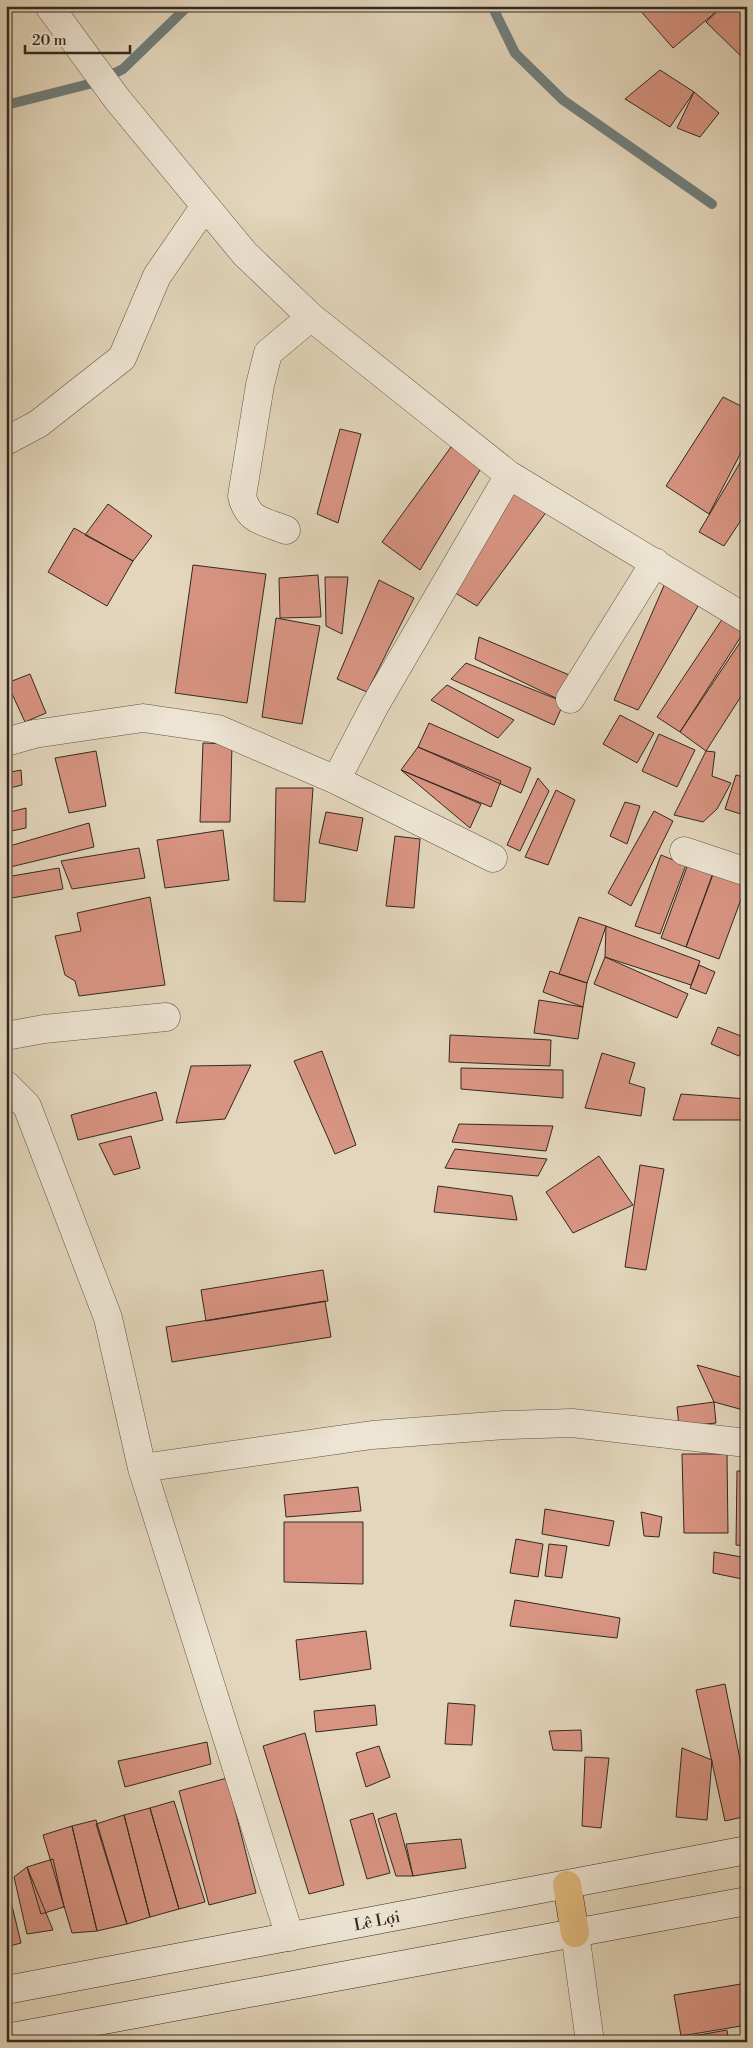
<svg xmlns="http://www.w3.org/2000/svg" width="753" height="2048" viewBox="0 0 753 2048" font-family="'Libre Bodoni',serif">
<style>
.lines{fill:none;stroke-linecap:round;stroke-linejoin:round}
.stream{stroke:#707e7c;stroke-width:10}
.building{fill:#d89482;stroke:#322920}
.street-casing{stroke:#5e5447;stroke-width:29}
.secondary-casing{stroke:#322920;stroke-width:29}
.primary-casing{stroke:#322920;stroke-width:29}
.street{stroke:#ede4d3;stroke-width:28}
.secondary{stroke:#ede4d3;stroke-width:28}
.primary{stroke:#e2bb7e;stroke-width:28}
.labels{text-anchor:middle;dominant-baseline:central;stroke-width:5;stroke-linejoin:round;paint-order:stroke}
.street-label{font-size:16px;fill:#322920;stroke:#ede4d3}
</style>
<rect width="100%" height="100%" fill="#e3d6bc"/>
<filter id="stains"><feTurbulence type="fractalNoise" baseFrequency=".004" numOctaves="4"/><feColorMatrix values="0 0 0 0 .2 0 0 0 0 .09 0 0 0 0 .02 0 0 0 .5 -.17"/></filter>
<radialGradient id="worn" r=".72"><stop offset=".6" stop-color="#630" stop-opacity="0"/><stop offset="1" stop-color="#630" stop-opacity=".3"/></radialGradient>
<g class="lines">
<path class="stream" d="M492 6 515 53 563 100 712 204
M6 105 97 82 123 69 188 6"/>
</g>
<path class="building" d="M640 6H723L673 48 638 8Z
M723 6H747V57L744 59 706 22Z
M660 70 694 92 670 127 625 99Z
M694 92 719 113 700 137 677 128Z
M723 397 747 409V441L709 514 666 486Z
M340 429 361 434 338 523 317 514Z
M451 447 483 465 420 570 382 542Z
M747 451V511L724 546 699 532Z
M516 489 547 511 477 606 452 591Z
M108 504 152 536 133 561 85 535Z
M74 528 133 561 107 606 48 572Z
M193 565 266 574 247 703 175 693Z
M318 575 321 617 280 618 279 578Z
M325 577H348L342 634 326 626Z
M379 580 414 598 367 692 337 679Z
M666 581 701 601 638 710 614 700Z
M725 615 747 627 680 732 657 717Z
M276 618 320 626 302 724 262 717Z
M745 635 747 687 706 751 680 732Z
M479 637 574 677 564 702 475 659Z
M466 663 564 702 554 725 451 679Z
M30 674 46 713 25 722 7 683Z
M447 685 514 720 498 738 431 700Z
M620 715 654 733 637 763 603 744Z
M429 723 531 768 521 793 418 747Z
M659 734 695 750 677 787 642 771Z
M203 743 232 744 230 822H200Z
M418 747 501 781 491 807 401 770Z
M96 751 106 806 69 813 55 758Z
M706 751 715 752 712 776 731 783 717 809 703 822 674 815Z
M21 770 22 785 6 789V773Z
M401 770 481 804 470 828Z
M736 775 747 778V816L725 809Z
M538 778 549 791 520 851 507 845Z
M276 788H313L305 902 274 901Z
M556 790 575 800 548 865 525 857Z
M625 802 640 806 627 844 610 836Z
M26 808V828L6 832V813Z
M654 811 673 821 631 906 608 893Z
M326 812 363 818 357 851 319 843Z
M89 823 94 847 6 868V847Z
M223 830 229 880 165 888 157 840Z
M395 836 420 839 414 908 386 906Z
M139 848 145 878 72 889 61 861Z
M661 855 686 865 660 934 635 926Z
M688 864 713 873 686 947 661 938Z
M59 868 63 889 6 899V877Z
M715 869 747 883 719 959 686 947Z
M150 897 165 985 79 996 75 981 65 975 55 936 81 931 77 913Z
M579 917 606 926 587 983 559 974Z
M606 926 700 961 691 985 605 957Z
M605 957 688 994 677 1018 594 984Z
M699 965 715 972 706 994 690 988Z
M550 971 587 983 583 1007 543 992Z
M539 1000 583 1007 578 1039 534 1033Z
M718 1027 746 1038 739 1056 711 1044Z
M450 1035 551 1040 550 1066 449 1062Z
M322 1051 356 1145 335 1154 294 1061Z
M602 1053 635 1063 629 1083 645 1088 641 1116 585 1108Z
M251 1065 225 1119 176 1123 191 1066Z
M461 1068 563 1070V1098L461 1089Z
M156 1092 163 1120 78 1140 71 1115Z
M681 1094 747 1099V1120H673Z
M459 1124 553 1126 546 1151 452 1142Z
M131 1136 140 1168 114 1175 99 1144Z
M455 1149 547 1159 538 1176 445 1168Z
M599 1156 633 1205 573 1233 546 1192Z
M640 1165 664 1169 646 1270 625 1267Z
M438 1186 512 1196 517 1220 434 1212Z
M323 1270 328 1301 206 1321 201 1290Z
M325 1301 331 1337 172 1362 166 1327Z
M697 1365 747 1379V1411L714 1402Z
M714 1402 716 1423 679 1427 677 1407Z
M682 1454H727L728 1533H684Z
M737 1471H747V1546L736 1545Z
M358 1487 361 1511 286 1517 284 1495Z
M545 1509 614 1521 609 1546 542 1534Z
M641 1512 662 1517 659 1537 644 1536Z
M284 1522H363V1584L284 1582Z
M516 1539 543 1544 538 1577 510 1573Z
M549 1544 567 1546 562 1578 545 1576Z
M714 1552 747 1558V1580L713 1573Z
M515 1600 620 1618 617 1638 510 1626Z
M366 1631 371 1669 300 1680 296 1640Z
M725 1684 747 1794V1816L725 1821 696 1690Z
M448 1703 475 1705 472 1745 445 1744Z
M375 1705 377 1725 316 1732 314 1711Z
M581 1730 582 1751 553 1750 549 1731Z
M305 1733 344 1885 309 1894 263 1746Z
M207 1742 211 1764 125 1787 118 1761Z
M379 1746 390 1777 366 1787 356 1753Z
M682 1748 712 1760 707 1820 676 1817Z
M585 1757 609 1758 601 1828 582 1826Z
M227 1778 256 1893 209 1905 179 1791Z
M174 1801 205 1902 179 1909 150 1808Z
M150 1808 179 1909 150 1917 124 1815Z
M373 1813 390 1873 367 1879 350 1820Z
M396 1813 413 1876H396L378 1819Z
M124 1815 150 1917 127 1924 96 1824Z
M96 1820 127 1924 97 1931 72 1826Z
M72 1826 97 1931 72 1933 43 1835Z
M461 1839 466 1868 413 1876 406 1844Z
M53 1859 64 1907 41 1914 27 1867Z
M27 1867 53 1930 27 1934 14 1877Z
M6 1881 21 1943 6 1947Z
M747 1983V2025L681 2036 674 1995Z
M727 2030 729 2042H694L693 2036Z"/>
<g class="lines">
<g class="street-casing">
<path id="street" d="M49 6 117 99 245 254 311 317 509 475 747 619
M6 441 38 424 122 358 157 276 205 206
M286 530C263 521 248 521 242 496L260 385 268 353 311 317
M570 699 655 562
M6 742 34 734 143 718 218 729 336 780 493 858
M336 780 374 707 509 475
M684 851 747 872
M6 1036 44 1029 166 1017
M6 1085 27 1106 108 1318 142 1468 290 1937
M142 1468 372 1435 505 1425 572 1423 747 1443
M575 1933 590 2042"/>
</g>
<g class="secondary-casing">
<path id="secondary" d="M6 1990 747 1850
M6 2038 747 1901"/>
</g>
<g class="primary-casing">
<path id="primary" d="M567 1885 575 1933"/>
</g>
<use href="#street" class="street"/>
<use href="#secondary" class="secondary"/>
<use href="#primary" class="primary"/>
</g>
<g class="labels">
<g class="street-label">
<text transform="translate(377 1921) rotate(-11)">Lê Lợi</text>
</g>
</g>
<rect width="753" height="2048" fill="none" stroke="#e3d6bc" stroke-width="25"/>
<rect x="8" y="8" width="738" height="2033" fill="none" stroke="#322920" stroke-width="2.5"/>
<rect x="12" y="12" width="728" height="2023" fill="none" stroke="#322920"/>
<path d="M25 45v8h105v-8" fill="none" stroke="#322920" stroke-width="2.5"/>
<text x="32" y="45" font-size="15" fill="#322920" stroke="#ede4d3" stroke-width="4" paint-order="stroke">20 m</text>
<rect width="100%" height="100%" filter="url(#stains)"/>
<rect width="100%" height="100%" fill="url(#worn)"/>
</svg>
